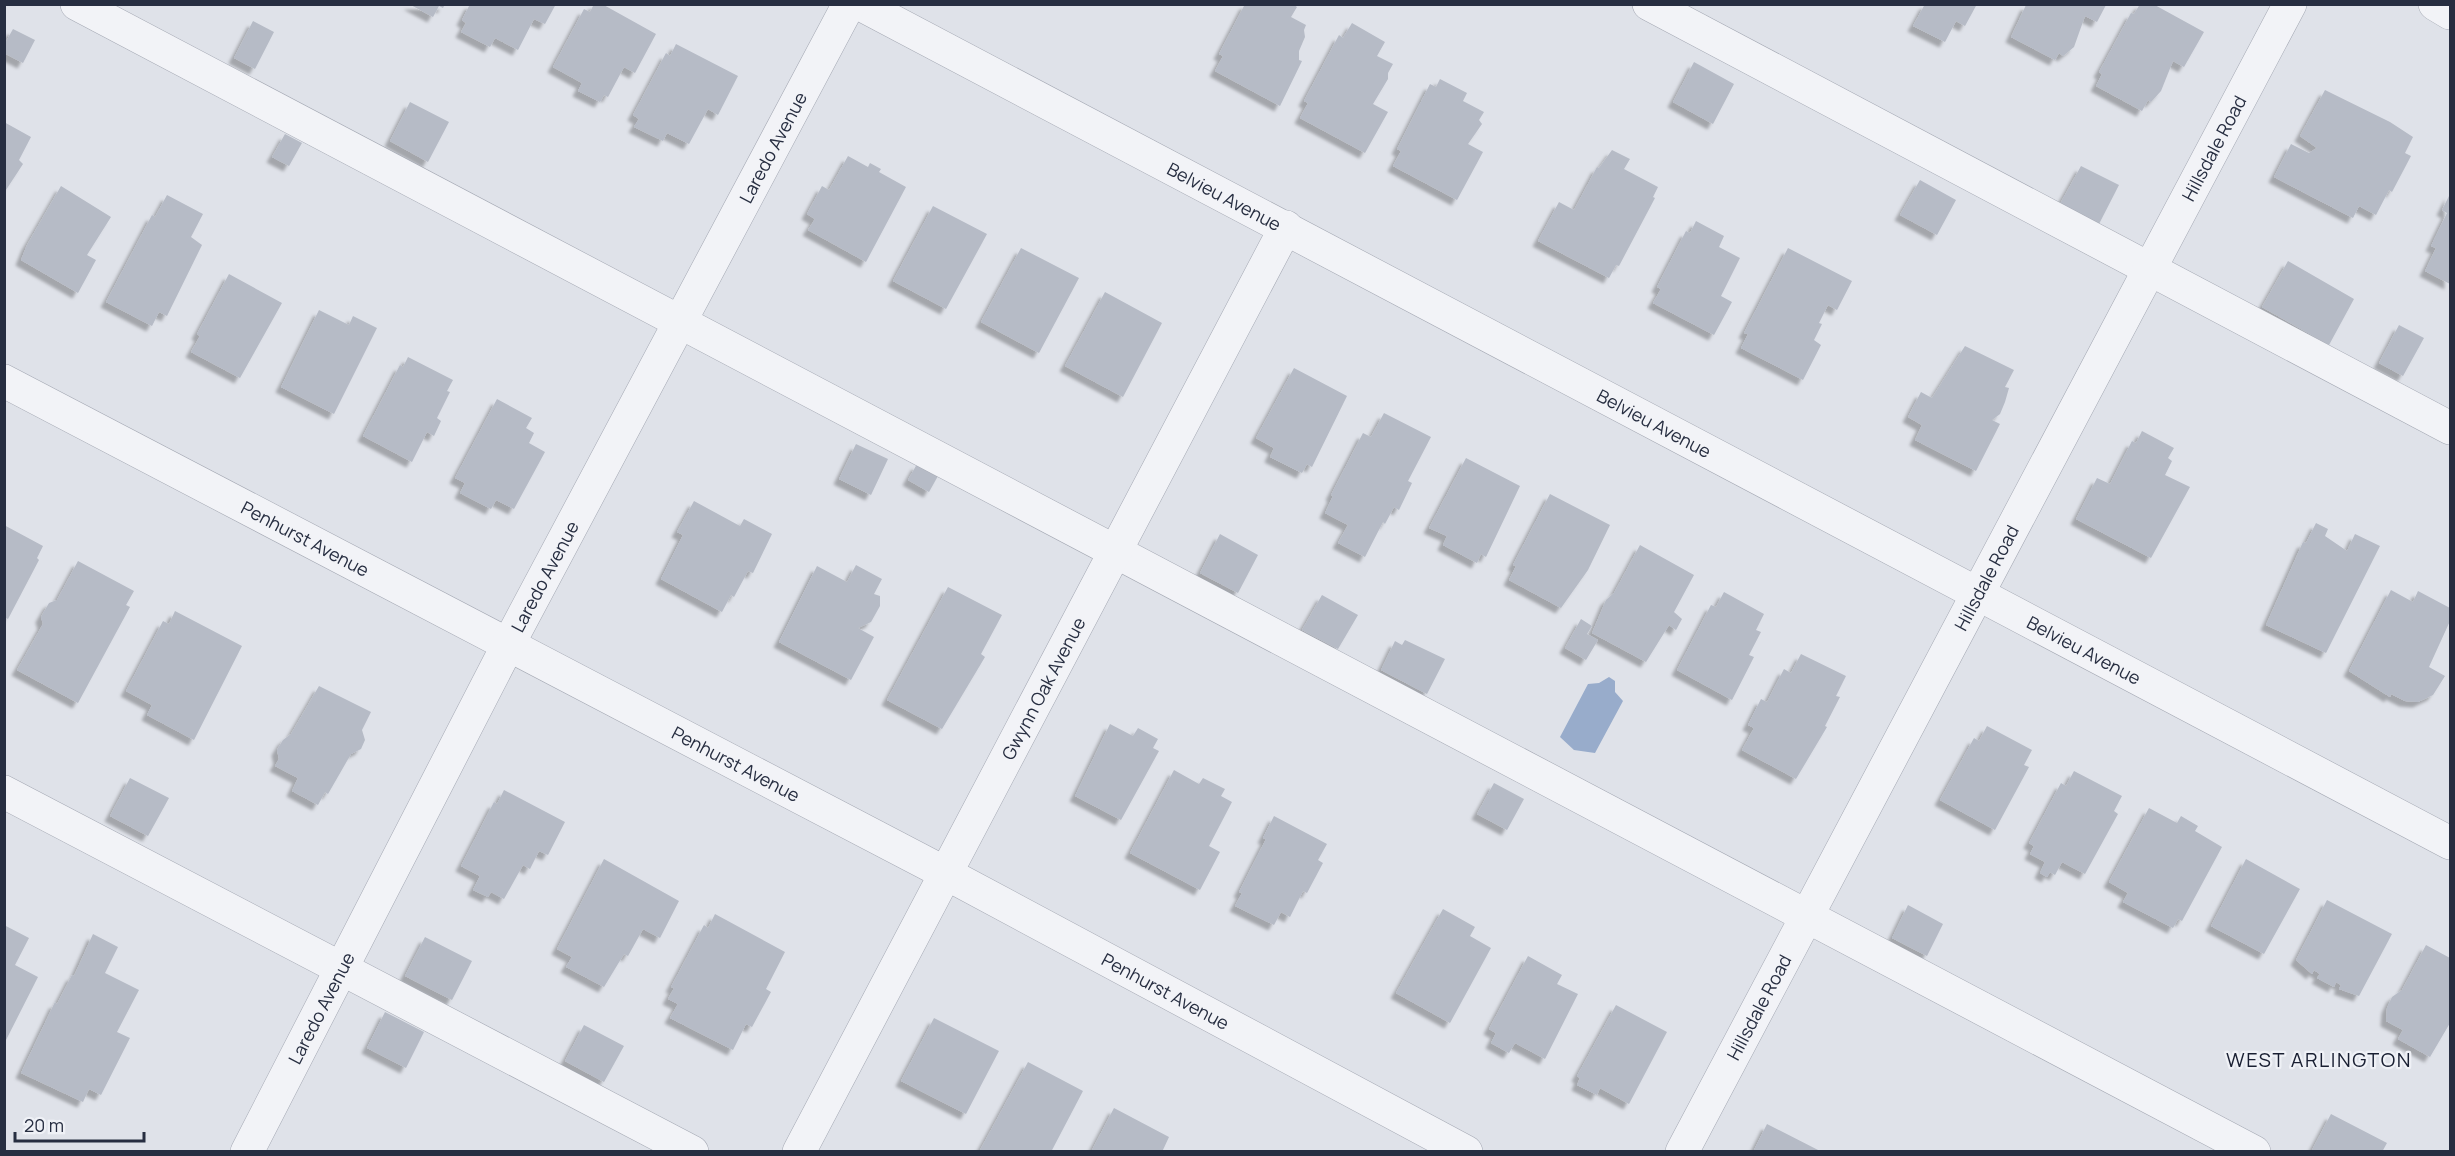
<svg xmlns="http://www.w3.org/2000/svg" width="2455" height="1156" viewBox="0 0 2455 1156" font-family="Manrope,sans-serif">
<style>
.water{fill:#98accb}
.building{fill:#b6bbc6;filter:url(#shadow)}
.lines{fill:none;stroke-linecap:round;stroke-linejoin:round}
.minor-casing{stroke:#a4a8b3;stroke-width:34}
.minor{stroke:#f2f3f7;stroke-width:33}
.labels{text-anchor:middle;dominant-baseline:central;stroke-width:4.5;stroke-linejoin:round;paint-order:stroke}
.street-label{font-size:18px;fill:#272e41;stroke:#eff1f6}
.neighbourhood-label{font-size:20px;letter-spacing:1.5px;fill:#191f32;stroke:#eff1f6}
</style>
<defs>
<filter id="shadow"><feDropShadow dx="-5.5" dy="5.5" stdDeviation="1.5" flood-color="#0004"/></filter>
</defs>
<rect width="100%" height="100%" fill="#dfe2e9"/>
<path class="water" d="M1609 677 1615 681V692L1623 701 1595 753 1574 750 1560 737 1588 684 1599 683Z"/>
<path class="building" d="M409 4H445L443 8 439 6 433 17Z
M470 4H556L545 24 534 19 518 50 495 38 490 47 461 32 466 23 462 20Z
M594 4H602L656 34 635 73 624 67 608 97 604 95 600 102 578 91 582 83 553 67 584 9 590 12Z
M1245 4H1293L1297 7 1291 17 1306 25 1304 30 1305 37 1299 51V60L1302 61 1280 106 1215 71 1223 56 1219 54Z
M1925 4H1977L1965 26 1956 21 1945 42 1913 26Z
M2140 4H2153L2204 32 2184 67 2173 61 2161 91 2151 102 2148 100 2142 111 2096 86 2102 74 2099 72 2131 13 2134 14Z
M2026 5H2106L2097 22 2085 16 2074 47 2063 56 2059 53 2055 60 2011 37Z
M253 21 274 32 255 69 234 58Z
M1352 23 1385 42 1377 56 1393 64 1388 73V79L1373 104 1388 112 1365 153 1300 118 1308 103 1304 101 1339 35 1343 38Z
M13 29 35 40 23 63 4 53V45Z
M676 44 738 76 718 115 708 109 689 144 667 133 663 141 634 127 639 119 633 115 666 53 670 56Z
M1694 62 1734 84 1713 124 1673 102Z
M1440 79 1467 93 1463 101 1484 112 1479 120 1482 124 1468 144 1483 152 1457 200 1393 166 1401 151 1397 149 1430 84 1436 87Z
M2325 90 2390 122 2413 137 2405 153 2411 156 2392 192 2389 190 2376 215 2359 206 2353 218 2274 177 2291 144 2309 153 2317 148 2300 136Z
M410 102 449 122 428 162 390 141Z
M4 122 31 137 19 160 23 164 4 193Z
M285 134 302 143 289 166 272 157Z
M1612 150 1630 159 1624 169 1658 187 1653 197 1655 198 1619 266 1616 265 1609 278 1538 241 1559 202 1574 210 1597 167 1599 168Z
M848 156 868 167 870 163 881 169 879 172 906 187 866 262 808 230 815 219 807 214 822 186 829 190Z
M2081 166 2119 185 2099 224 2060 204Z
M1920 180 1956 200 1937 235 1900 215Z
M61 186 111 217 87 255 96 260 78 293 21 260 27 245Z
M2450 194V284L2425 271 2436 248 2431 246 2447 213 2442 210Z
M167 195 203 214 191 237 202 245 167 316 159 312 152 326 106 302 152 215 155 217Z
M933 206 987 234 946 309 893 281Z
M1696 221 1724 236 1719 247 1740 258 1721 296 1732 302 1714 335 1653 303 1661 289 1657 287 1686 231 1690 233Z
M1021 248 1079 278 1039 353 981 322Z
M1788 248 1852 281 1837 310 1828 305 1819 323 1822 324 1814 340 1821 345 1803 380 1741 348 1748 334 1744 333Z
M2288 261 2354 299 2329 345 2262 307Z
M229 274 282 303 240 378 191 352 200 336 197 334Z
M1105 292 1162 323 1123 397 1065 366Z
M319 310 349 325 353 316 377 328 334 414 281 387Z
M2399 325 2424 338 2403 376 2379 363Z
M1965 346 2014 370 2005 387 2009 388 2005 402 2000 414 1992 420 2000 424 1976 471 1915 440 1922 425 1908 417 1921 392 1932 398Z
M408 357 453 380 447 391 450 392 437 418 441 421 434 436 427 432 412 462 363 436 400 365 403 367Z
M1294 368 1347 396 1312 467 1307 464 1302 473 1270 457 1274 448 1256 438Z
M497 399 532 418 526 428 534 433 529 443 545 452 514 509 496 500 491 509 460 493 465 483 455 478Z
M1384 413 1431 437 1408 481 1412 483 1399 510 1394 507 1385 524 1383 522 1365 557 1338 543 1348 525 1325 513 1333 496 1331 495 1363 433 1371 437Z
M2142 431 2174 448 2168 458 2172 461 2165 475 2190 487 2151 558 2076 519 2097 478 2110 484 2132 441 2136 443Z
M856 444 888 459 871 495 839 479Z
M1466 458 1520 486 1486 557 1481 554 1477 563 1443 545 1447 536 1429 528Z
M917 464 938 476 929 492 908 480Z
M1550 494 1610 525 1588 570 1561 608 1509 580 1516 566 1513 565Z
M694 501 740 526 744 519 772 534 753 573 748 571 734 597 731 595 722 612 661 579 683 535 677 532Z
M2316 523 2328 529 2325 536 2347 551 2355 534 2380 546 2326 653 2266 625 2303 542 2306 543Z
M4 525 43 546 37 558 39 560 8 619 4 617Z
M1220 534 1258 555 1238 593 1200 573Z
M1640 545 1694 575 1674 612 1682 619 1676 630 1669 625 1646 662 1592 633 1606 600 1614 593Z
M78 561 134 591 126 605 130 607 78 703 17 670 43 624 41 617 49 603 57 600Z
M856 565 882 579 874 594 880 596V606L871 622 858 628 874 637 851 680 779 642 817 566 847 582Z
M948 587 1002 615 981 654 985 657 942 729 887 700Z
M2391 590 2413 602 2418 591 2450 608V621L2429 667 2445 676 2433 695 2418 702 2405 701 2391 694 2390 697 2349 671Z
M1724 592 1764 614 1756 630 1761 632 1749 655 1754 657 1732 700 1677 670 1711 605 1716 607Z
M1322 595 1358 615 1338 649 1302 630Z
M175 611 242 646 194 740 147 715 152 705 126 691 163 621 169 624Z
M1581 619 1592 626 1587 634 1598 640 1586 660 1565 648Z
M1405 640 1445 659 1427 694 1381 670 1395 641 1402 645Z
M1801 654 1846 676 1836 696 1840 697 1825 726 1827 727 1796 779 1742 750 1754 728 1748 725 1761 699 1767 702 1784 669 1791 673Z
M319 686 371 712 362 730 365 740 361 749 351 754 328 794 325 792 318 805 292 791 298 778 275 766 279 759 277 750 283 740 291 734Z
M1110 724 1133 736 1138 728 1158 739 1153 748 1159 751 1121 820 1075 796Z
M1987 726 2032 750 2024 765 2029 767 1995 830 1940 800 1974 738 1979 741Z
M1174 770 1199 784 1203 778 1225 789 1221 796 1232 802 1209 846 1220 852 1200 890 1130 853Z
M2074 771 2122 796 2114 811 2118 814 2085 874 2062 862 2055 875 2050 872 2047 877 2040 873 2045 862 2030 854 2034 846 2029 843 2061 783 2066 786Z
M130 778 169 798 148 836 110 816Z
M1494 783 1524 799 1507 830 1477 814Z
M504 790 565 822 548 855 539 851 530 869 523 865 504 899 491 892 488 897 473 890 480 876 461 866 494 802 497 804Z
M2149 808 2177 823 2181 816 2198 826 2195 831 2222 847 2182 921 2178 919 2173 928 2123 902 2128 893 2109 882Z
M1274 816 1327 844 1318 860 1323 863 1307 893 1303 891 1290 917 1281 912 1274 925 1235 906 1242 893 1239 892 1266 839 1263 838Z
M604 859 679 901 660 938 643 929 628 956 624 954 604 987 566 967 572 957 557 949Z
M2246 859 2300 889 2264 954 2211 926Z
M2327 900 2392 934 2359 996 2339 989 2341 985 2336 982 2334 987 2317 978 2320 974 2314 970 2312 974 2296 960Z
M1908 905 1943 924 1927 956 1892 938Z
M1443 909 1475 927 1470 936 1491 948 1450 1023 1396 993Z
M715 914 785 952 766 989 771 992 752 1027 746 1024 733 1050 670 1018 678 1004 668 999 674 988 671 987 704 925 708 928Z
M4 925 29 938 15 965 38 977 4 1044Z
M93 934 118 947 105 973 139 990 117 1032 130 1038 101 1095 89 1089 83 1102 21 1073 55 1002 57 1004 72 975 74 976Z
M425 937 472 961 452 1000 405 976Z
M2426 945 2450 958V1023L2430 1057 2398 1039 2403 1030 2386 1021 2387 1008 2392 997 2402 990Z
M1528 956 1562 975 1557 984 1578 994 1545 1059 1515 1043 1509 1053 1491 1043 1496 1033 1489 1029Z
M1616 1005 1667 1032 1629 1104 1600 1088 1597 1095 1577 1085 1580 1078 1577 1076Z
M385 1012 424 1032 406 1068 367 1048Z
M934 1018 999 1051 966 1114 901 1081Z
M584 1025 624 1046 604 1082 565 1061Z
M1028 1062 1083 1091 1051 1152H979Z
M1114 1108 1169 1137 1162 1152H1091Z
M2331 1114 2387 1143 2382 1152H2311Z
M1767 1124 1822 1152H1753Z"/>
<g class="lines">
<g class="minor-casing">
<g id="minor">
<path d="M77 4 2254 1152"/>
<path id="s1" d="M860 4 2450 843"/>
<path d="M1649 4 2450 428"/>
<path d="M2435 4 2450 13"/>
<path id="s2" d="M4 381 947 874 1466 1152"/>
<path d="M4 792 692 1152"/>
<path id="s3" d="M247 1152 508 645 849 4"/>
<path id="s4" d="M799 1152 1286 227"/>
<path id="s5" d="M1682 1152 2290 4"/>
</g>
</g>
<use href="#minor" class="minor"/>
</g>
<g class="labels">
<g class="street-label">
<text stroke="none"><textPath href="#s3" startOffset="1134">Laredo Avenue</textPath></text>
<text stroke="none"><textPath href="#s5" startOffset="1136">Hillsdale Road</textPath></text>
<text stroke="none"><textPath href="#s1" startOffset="412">Belvieu Avenue</textPath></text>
<text stroke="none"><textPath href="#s1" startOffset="898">Belvieu Avenue</textPath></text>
<text stroke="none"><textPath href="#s2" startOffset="340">Penhurst Avenue</textPath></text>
<text stroke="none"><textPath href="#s3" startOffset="648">Laredo Avenue</textPath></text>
<text stroke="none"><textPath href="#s5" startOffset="650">Hillsdale Road</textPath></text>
<text stroke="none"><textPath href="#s1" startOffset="1384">Belvieu Avenue</textPath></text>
<text stroke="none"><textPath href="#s4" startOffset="524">Gwynn Oak Avenue</textPath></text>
<text stroke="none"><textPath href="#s2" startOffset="826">Penhurst Avenue</textPath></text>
<text stroke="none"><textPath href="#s2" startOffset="1312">Penhurst Avenue</textPath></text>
<text stroke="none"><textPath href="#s3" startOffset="162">Laredo Avenue</textPath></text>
<text stroke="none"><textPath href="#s5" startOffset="164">Hillsdale Road</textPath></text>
</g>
<g class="neighbourhood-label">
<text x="2319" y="1059">WEST ARLINGTON</text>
</g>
</g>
<rect width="2455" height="1156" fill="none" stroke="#272e41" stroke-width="12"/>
<path d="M15 1132v9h129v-9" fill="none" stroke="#272e41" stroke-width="3"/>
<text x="24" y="1132" font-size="18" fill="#272e41" stroke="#eff1f6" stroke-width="4.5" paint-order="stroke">20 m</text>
</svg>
